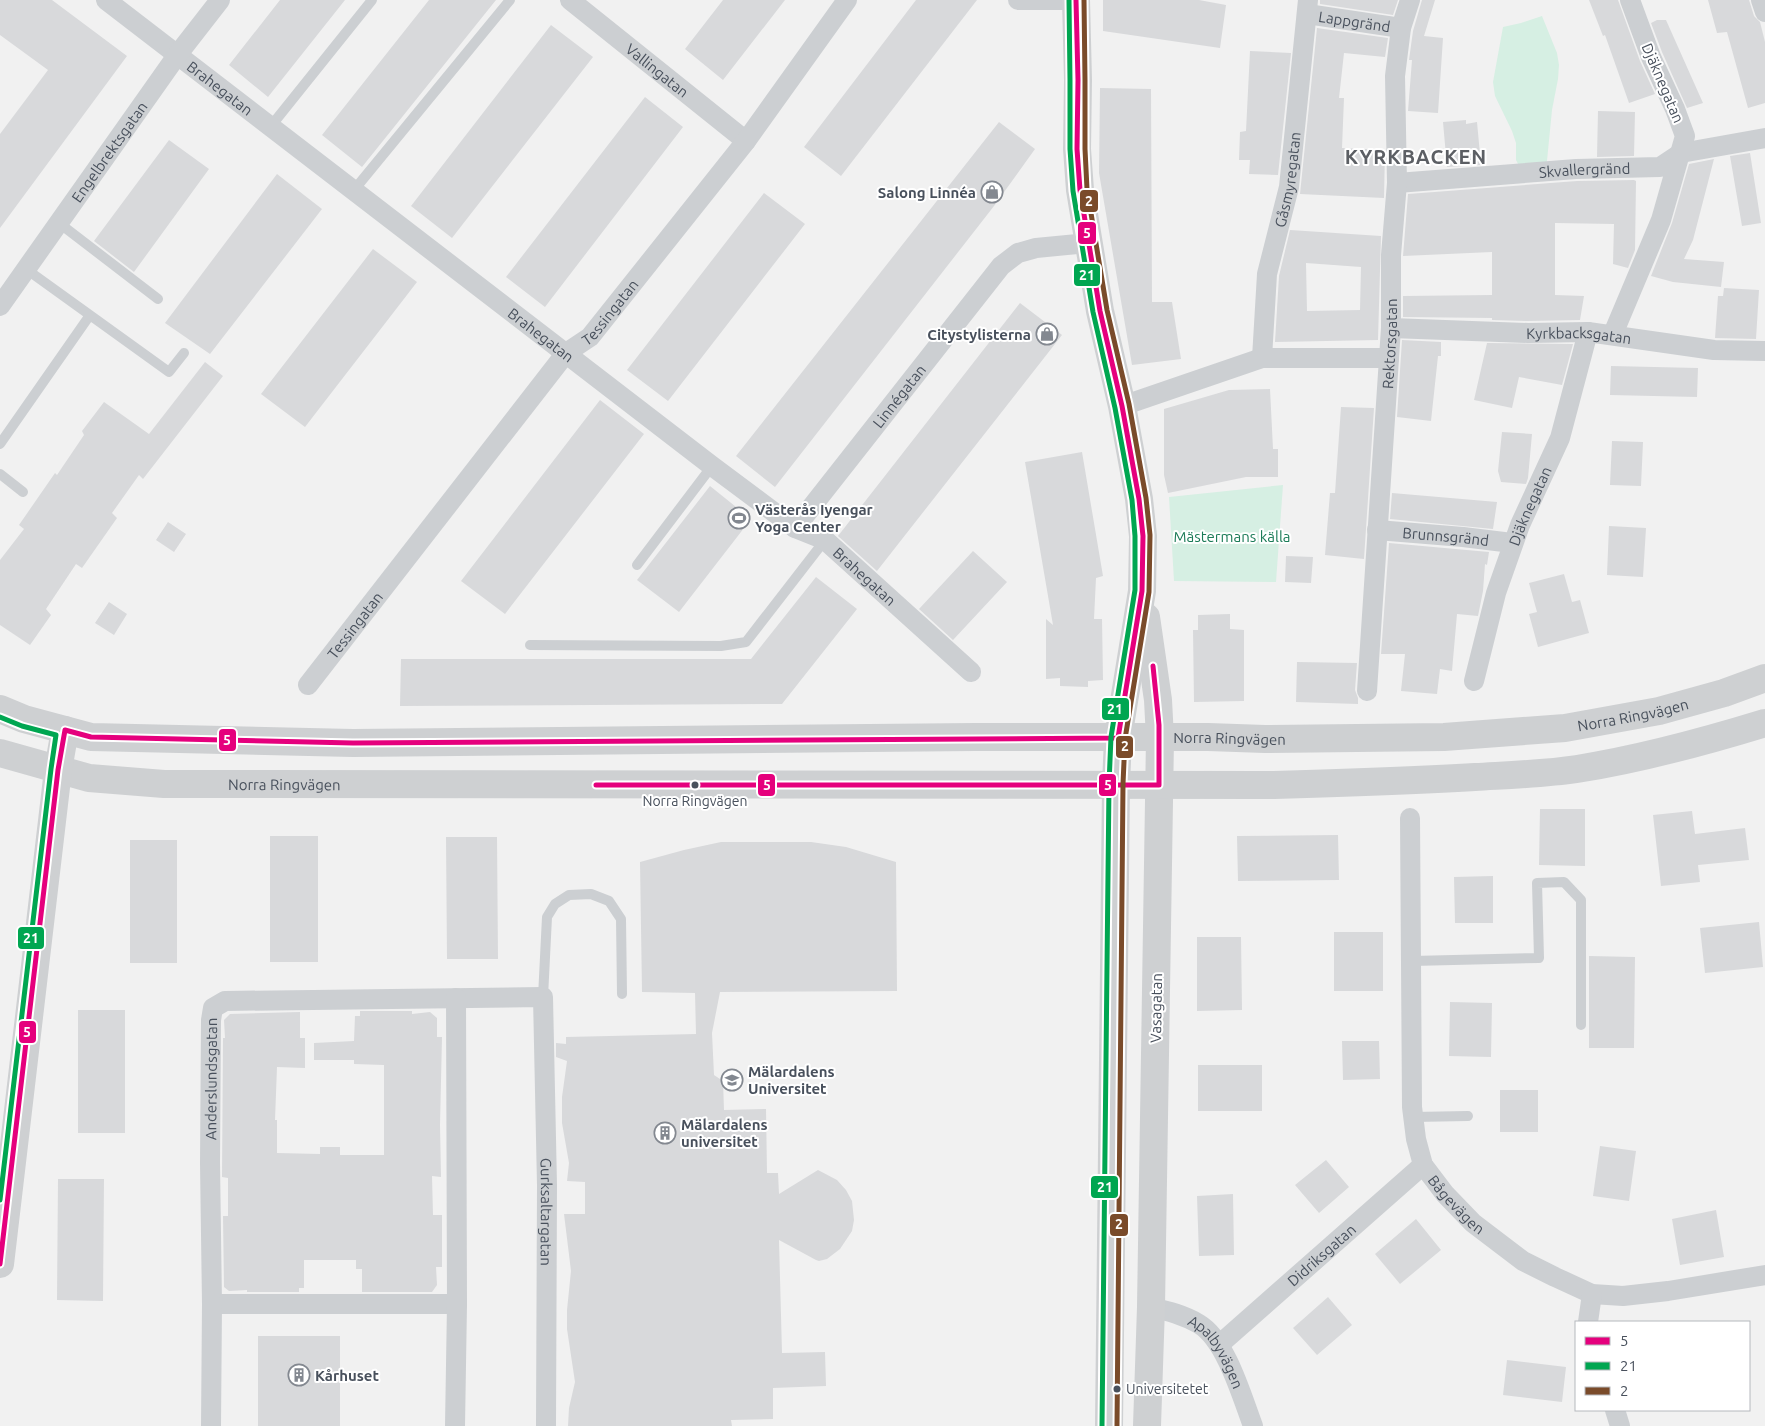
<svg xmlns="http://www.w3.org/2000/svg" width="1765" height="1426" viewBox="0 0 1765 1426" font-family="Ubuntu,sans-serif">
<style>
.green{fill:#d6efe3}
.building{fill:#d8d9db;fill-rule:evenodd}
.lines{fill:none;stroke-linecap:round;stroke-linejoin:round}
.lane{stroke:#cccfd2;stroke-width:10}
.street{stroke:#cccfd2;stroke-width:20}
.secondary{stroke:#ced0d2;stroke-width:28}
.bus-1-casing{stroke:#fff;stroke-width:9}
.bus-2-casing{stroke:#fff;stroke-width:9}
.bus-3-casing{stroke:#fff;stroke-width:9}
.bus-1{stroke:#e5007d;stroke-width:5}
.bus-2{stroke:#00a651;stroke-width:5}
.bus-3{stroke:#7a4b2a;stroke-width:5}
.bus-dot{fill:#48505c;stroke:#fff;stroke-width:2}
.labels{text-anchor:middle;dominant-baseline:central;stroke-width:4;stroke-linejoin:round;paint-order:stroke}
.bus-label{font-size:14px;fill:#48505c;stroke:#fff}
.street-label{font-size:15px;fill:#48505c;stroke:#fff}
.poi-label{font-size:15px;font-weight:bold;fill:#48505c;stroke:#fff;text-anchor:start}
.park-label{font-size:15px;fill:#1b7b57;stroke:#fff}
.district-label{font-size:20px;font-weight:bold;letter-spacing:1px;fill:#5c5f64;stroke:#fff}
.line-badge{stroke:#fff;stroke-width:2}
.badge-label{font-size:14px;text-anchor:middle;font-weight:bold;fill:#fff}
</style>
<rect width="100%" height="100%" fill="#f1f1f1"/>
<path class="green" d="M1542 16 1557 53 1559 65 1558 79 1552 110 1546 171 1523 173 1516 160V143L1512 131 1495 96 1493 82 1503 27 1521 23Z
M1283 485 1276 582 1174 581 1169 497Z"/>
<path class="building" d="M0 0H52L127 56 0 228V134L48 70 0 35Z
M280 0H345L268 97 229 65Z
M429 0H496L362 167 322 135Z
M723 0H785L723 80 685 49Z
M916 0H977L841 176 804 147Z
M1103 0H1199L1226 5 1220 48 1103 31Z
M1320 0H1398L1393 15 1320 4Z
M1422 0H1435L1424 36 1443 38 1438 113 1408 111 1412 60H1409L1413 31Z
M1589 0H1618L1640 61 1655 94 1629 103 1605 35 1603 36Z
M1708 0H1749L1754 16 1760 22 1765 42V103L1748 108 1727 32 1717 33Z
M1657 20H1666L1703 103 1687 108 1662 52 1651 23Z
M551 25 593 57 452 238 411 206Z
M1317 28 1388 38 1385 57 1344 53 1339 98H1344L1342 148 1385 150 1384 198 1300 194Z
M1250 51 1291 53 1278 175 1249 174 1250 160H1239L1240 132 1246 131Z
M1100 88 1151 89 1152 302H1172L1181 359 1132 365 1099 173Z
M645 97 683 127 545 307 506 277Z
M1598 111 1635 112 1634 156 1597 157Z
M1466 120V124L1477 122 1481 165 1447 167 1443 122Z
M999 122 1035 149 994 206 775 487 736 456Z
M169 140 209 169 134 272 94 241Z
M1750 153 1761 223 1742 226 1730 156Z
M1714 159 1693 240 1684 259 1724 262 1721 287 1673 282 1651 276 1672 223 1689 164Z
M277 174 322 209 210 354 165 323Z
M1634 180 1636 181 1635 250 1628 268 1613 264 1614 224 1555 223V295L1584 296 1580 320 1528 321 1492 320V318L1403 317V296L1492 295V252L1403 256 1408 194 1577 181Z
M764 193 805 224 668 401 627 370Z
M1290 230 1381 236 1378 340 1275 342 1279 276ZM1306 263 1361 267 1360 310 1307 311Z
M373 249 417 282 305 427 261 394Z
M1724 288 1759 290 1756 339 1715 338 1718 296H1723Z
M1020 303 1062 335 877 571 838 536Z
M1402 340 1441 342V356H1438L1431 421 1397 417Z
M1487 343 1573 344 1562 385 1519 377 1512 408 1474 400Z
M205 362 223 376 143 479 139 475 112 513 117 518 82 568 76 564 46 609 51 615 30 645 0 625V560L24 529 19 525 55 473 57 475 84 435 82 431 104 402 149 434Z
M1611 366 1698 368 1697 397 1610 395Z
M1270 389 1273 449H1278V477H1246L1168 493 1164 475V409L1229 390Z
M600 400 644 434 505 614 461 581Z
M1341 407 1374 408 1364 559 1325 555 1330 493H1335Z
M1502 432 1532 434 1528 478 1526 484 1501 482 1498 471Z
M1612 441 1643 442 1641 486 1610 485Z
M1082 452 1103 576 1096 578 1094 619H1102L1103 680 1088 681V687L1060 686V678L1046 679V619L1053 625 1025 462Z
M710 486 751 519 679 612 637 580Z
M1392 493 1497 502 1493 529 1390 519Z
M168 522 186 534 174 552 156 540Z
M1609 526 1646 528 1643 577 1607 575Z
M1389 543 1489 552 1487 565 1485 564 1483 591 1478 616 1457 614 1452 671 1440 669 1437 694 1401 691 1405 654H1381Z
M973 551 1007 582 953 640 919 609Z
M1286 556 1313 557 1311 583 1285 582Z
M1564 574 1572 602 1580 600 1589 633 1538 647 1529 614 1537 612 1529 583Z
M816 577 857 609 782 704 400 706 401 659H751Z
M109 602 127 614 114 635 95 623Z
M1230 614V629L1244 630V701L1194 702 1193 630H1198V615Z
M1297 662 1357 663 1355 690 1358 698V704L1296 702Z
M1540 809H1585V866L1539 865Z
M1692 811 1695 834 1745 828 1749 860 1698 865 1700 882 1661 886 1653 815Z
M1338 835 1339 880 1238 881 1237 836Z
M270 836H318V962H270Z
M446 837H497L498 959H447Z
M130 840H177V963H130Z
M721 842H811L846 847 896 862 897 991 720 992 712 1033 714 1075 723 1081 724 1110 766 1109 767 1173H778L779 1194 818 1170 837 1180 846 1190 852 1201 854 1220 852 1231 840 1249 827 1259 819 1261 816 1260 779 1240 782 1353 825 1352 826 1386 773 1388V1419L731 1420 732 1426H568L569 1408 575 1382 567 1329V1310L571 1271 564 1214H585V1182L567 1181 569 1163 562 1123V1097L567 1061 556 1057V1043L566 1044V1037L696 1034 695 993 642 992 640 862 684 850Z
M1493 876V923H1455L1454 877Z
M1759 922 1763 967 1705 973 1700 928Z
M1334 932H1383V991H1334Z
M1197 937H1241L1242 1010 1197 1011Z
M1589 956 1635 957 1634 1048H1589Z
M1450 1002 1492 1003 1491 1057 1449 1056Z
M78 1010H125V1133H78Z
M360 1011H412V1014L430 1012 437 1018V1037H442L440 1125 441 1177 432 1176 433 1215H442V1267H436L437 1285 432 1292H362V1269H356V1260H304V1288H299V1292H247V1290L229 1291 224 1287 223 1216H228V1178L222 1177 223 1038H225L224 1020 230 1014 300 1012V1038H305V1068L277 1067 275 1120H277V1153L320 1154V1147H340V1155H384V1065L354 1064V1060H314V1043L354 1041 355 1016H360Z
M1342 1041H1379L1380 1079 1343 1080Z
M1198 1065H1262V1111H1198Z
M1500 1090H1538V1132H1500Z
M1600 1146 1636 1151 1629 1201 1593 1196Z
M1326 1160 1349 1187 1319 1213 1295 1185Z
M58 1179H104L103 1301 57 1300Z
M1233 1194 1234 1255 1199 1256 1197 1196Z
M1716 1210 1724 1257 1680 1265 1672 1219Z
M1416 1219 1441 1250 1400 1284 1375 1254Z
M1328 1297 1352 1325 1317 1355 1293 1328Z
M258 1336H340V1426H258Z
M1507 1360 1566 1367 1562 1402 1503 1395Z"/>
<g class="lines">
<path class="lane" d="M271 126 372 0
M354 190 510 0
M59 223 158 299
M26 269 169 372 184 353
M0 444 90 315
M0 474 23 492
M637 565 712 466
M530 645 721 646 746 642 825 540
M1412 961 1539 958 1537 883 1564 882 1581 900V1025
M543 997 547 917 555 904 569 895 591 894 609 901 621 919 622 994
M1413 1117 1468 1116"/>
<g class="street">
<path id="s1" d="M106 0 712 466 795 528 825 540 971 672"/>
<path id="s2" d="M570 0 746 141"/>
<path d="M1018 0H1073"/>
<path d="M1761 0 1765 12"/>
<path id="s3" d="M1307 14 1401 28"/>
<path id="s4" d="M1397 183 1576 169 1660 167 1681 153 1765 138"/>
<path id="s5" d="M0 306 178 54 220 0"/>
<path id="s6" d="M1391 328 1528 333 1588 332 1714 350 1765 351"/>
<path d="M1613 334 1661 220 1685 136 1675 109 1651 57 1630 0"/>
<path id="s7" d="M1262 358 1267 274 1289 187 1308 0"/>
<path d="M1122 406 1262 358H1389"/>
<path id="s8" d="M795 528 1001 266 1018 253 1036 248 1088 243"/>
<path id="s9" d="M1377 530 1463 537 1512 543"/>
<path id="s10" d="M1474 681 1496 593 1520 525 1560 438 1588 332"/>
<path id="s11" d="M308 685 566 353 590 337 746 141 847 0"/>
<path id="s12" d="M1367 691 1391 328V255L1397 183 1395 76 1401 28 1410 0"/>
<path id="s13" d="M1410 818 1412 1107 1416 1139 1423 1165 1445 1194 1473 1223 1523 1261 1555 1277 1592 1294 1623 1296 1668 1291 1765 1275"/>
<path id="s14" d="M457 1304H212L210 1163 211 1020 213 1008 225 1001 543 997 547 1185 546 1426"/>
<path id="s15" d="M1151 1307C1168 1311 1184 1315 1199 1324 1226 1340 1242 1397 1253 1426"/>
<path d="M1588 1322 1592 1294"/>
<path id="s16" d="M1220 1344 1423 1165"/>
<path d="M1615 1410 1620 1426"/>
<path d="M211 1426 212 1304"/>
<path d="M455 1426 457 1304 456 998"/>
</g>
<g class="secondary">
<path d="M1076 0 1078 80 1077 149 1080 190 1100 311 1122 406 1139 499 1143 536 1142 591 1118 738 1116 784 1109 1426"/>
<path d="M1146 617 1158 700 1160 738 1151 1307 1147 1426"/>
<path id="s17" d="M0 709 24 719 91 737 353 743 975 737H1208L1265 739 1444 737 1565 728 1659 711 1724 693 1765 678"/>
<path id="s18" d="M0 753 89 778 164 784 1274 785C1341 783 1408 781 1475 777 1509 775 1544 774 1577 769 1641 759 1703 742 1765 723"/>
<path d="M0 1264 58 770 65 730"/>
</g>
<g class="bus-1-casing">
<path id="bus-1" d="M596 785H1159V725L1153 666
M0 1264 58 770 65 730 91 737 353 743 1118 738 1142 591 1143 536 1139 499 1122 406 1100 311 1080 190 1077 149 1078 80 1076 0"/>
</g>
<g class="bus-2-casing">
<path id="bus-2" d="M1069 0 1070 80V149L1073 191 1093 312 1115 408 1132 500 1135 536V590L1111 737 1109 784 1102 1426
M0 717 22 726 56 735 51 769 0 1200"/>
</g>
<g class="bus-3-casing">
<path id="bus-3" d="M1084 0 1085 80V149L1087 189 1107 310 1129 404 1146 498 1150 535 1149 592 1125 739 1123 784 1117 1426"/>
</g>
<use href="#bus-1" class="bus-1"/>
<use href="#bus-2" class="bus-2"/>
<use href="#bus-3" class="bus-3"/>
</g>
<defs>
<g id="shop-ring" transform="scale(1.125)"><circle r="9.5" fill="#fff" stroke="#838890" stroke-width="1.5"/><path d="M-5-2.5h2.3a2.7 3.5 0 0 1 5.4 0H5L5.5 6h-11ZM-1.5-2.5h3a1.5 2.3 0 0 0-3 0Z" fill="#838890"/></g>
<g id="stadium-ring" transform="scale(1.125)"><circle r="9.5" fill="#fff" stroke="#838890" stroke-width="1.5"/><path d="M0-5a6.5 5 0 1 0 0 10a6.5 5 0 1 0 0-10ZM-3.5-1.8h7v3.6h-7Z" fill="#838890"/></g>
<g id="university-ring" transform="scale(1.125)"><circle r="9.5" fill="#fff" stroke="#838890" stroke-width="1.5"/><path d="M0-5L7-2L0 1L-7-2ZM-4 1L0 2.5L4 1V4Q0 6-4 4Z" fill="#838890"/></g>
<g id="building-ring" transform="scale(1.125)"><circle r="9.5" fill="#fff" stroke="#838890" stroke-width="1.5"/><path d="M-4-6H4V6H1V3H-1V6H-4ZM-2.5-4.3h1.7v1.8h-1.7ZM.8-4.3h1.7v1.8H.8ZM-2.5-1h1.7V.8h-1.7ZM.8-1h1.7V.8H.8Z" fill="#838890"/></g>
</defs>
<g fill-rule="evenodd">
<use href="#shop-ring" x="992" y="192"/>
<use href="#shop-ring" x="1047" y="334"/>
<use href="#stadium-ring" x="739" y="518"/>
<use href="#university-ring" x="732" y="1080"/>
<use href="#building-ring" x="665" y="1133"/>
<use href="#building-ring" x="299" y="1375"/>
</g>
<g class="bus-dot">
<circle cx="695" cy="785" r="4.5"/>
<circle cx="1117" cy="1389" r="4.5"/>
</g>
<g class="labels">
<g class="bus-label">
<text x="695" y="801">Norra Ringvägen</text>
<text x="1126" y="1389" text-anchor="start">Universitetet</text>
</g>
<g class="street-label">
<text stroke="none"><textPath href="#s3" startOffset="48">Lappgränd</textPath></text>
<text stroke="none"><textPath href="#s2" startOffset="112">Vallingatan</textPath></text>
<text transform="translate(1663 83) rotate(67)">Djäknegatan</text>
<text stroke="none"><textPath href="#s1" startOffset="144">Brahegatan</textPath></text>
<text stroke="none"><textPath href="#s5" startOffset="189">Engelbrektsgatan</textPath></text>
<text stroke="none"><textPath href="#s4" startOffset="188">Skvallergränd</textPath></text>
<text stroke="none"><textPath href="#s7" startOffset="181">Gåsmyregatan</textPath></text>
<text stroke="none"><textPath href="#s11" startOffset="481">Tessingatan</textPath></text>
<text stroke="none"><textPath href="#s1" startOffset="549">Brahegatan</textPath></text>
<text stroke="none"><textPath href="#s6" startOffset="188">Kyrkbacksgatan</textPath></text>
<text stroke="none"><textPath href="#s12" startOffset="348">Rektorsgatan</textPath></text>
<text stroke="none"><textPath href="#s8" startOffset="168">Linnégatan</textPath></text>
<text stroke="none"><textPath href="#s10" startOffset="184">Djäknegatan</textPath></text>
<text stroke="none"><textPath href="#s9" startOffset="69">Brunnsgränd</textPath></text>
<text stroke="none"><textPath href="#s1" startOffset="954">Brahegatan</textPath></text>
<text stroke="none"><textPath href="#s11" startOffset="76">Tessingatan</textPath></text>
<text stroke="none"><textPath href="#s17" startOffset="1639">Norra Ringvägen</textPath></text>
<text stroke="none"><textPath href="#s17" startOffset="1234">Norra Ringvägen</textPath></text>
<text stroke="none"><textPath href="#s18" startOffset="288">Norra Ringvägen</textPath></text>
<text transform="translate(1156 1008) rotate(-89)">Vasagatan</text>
<text stroke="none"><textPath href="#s14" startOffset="470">Anderslundsgatan</textPath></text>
<text stroke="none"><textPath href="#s13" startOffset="400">Bågevägen</textPath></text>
<text stroke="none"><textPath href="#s14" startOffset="1088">Gurksaltargatan</textPath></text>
<text stroke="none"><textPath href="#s16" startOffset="135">Didriksgatan</textPath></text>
<text stroke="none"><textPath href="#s15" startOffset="84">Apalbyvägen</textPath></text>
</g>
<g class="poi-label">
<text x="976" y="192" text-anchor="end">Salong Linnéa</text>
<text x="1031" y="334" text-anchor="end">Citystylisterna</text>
<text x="755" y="509">Västerås Iyengar<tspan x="755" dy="17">Yoga Center</tspan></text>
<text x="748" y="1071">Mälardalens<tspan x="748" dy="17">Universitet</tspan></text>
<text x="681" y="1124">Mälardalens<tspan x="681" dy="17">universitet</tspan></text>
<text x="315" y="1375">Kårhuset</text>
</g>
<g class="park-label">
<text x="1232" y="536">Mästermans källa</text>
</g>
<g class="district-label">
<text x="1416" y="156">KYRKBACKEN</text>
</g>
</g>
<g class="line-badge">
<rect x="1079" y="189" width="20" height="24" rx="5" fill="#7a4b2a"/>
<rect x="1077" y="221" width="20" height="24" rx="5" fill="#e5007d"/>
<rect x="1073" y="263" width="28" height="24" rx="5" fill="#00a651"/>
<rect x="1101" y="697" width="29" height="24" rx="5" fill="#00a651"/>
<rect x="218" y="728" width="19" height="24" rx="5" fill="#e5007d"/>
<rect x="1115" y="735" width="19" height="24" rx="5" fill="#7a4b2a"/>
<rect x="757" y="773" width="19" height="24" rx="5" fill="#e5007d"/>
<rect x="1098" y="773" width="19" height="24" rx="5" fill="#e5007d"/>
<rect x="17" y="926" width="28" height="24" rx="5" fill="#00a651"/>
<rect x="18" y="1020" width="19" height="24" rx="5" fill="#e5007d"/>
<rect x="1090" y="1175" width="29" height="24" rx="5" fill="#00a651"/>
<rect x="1109" y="1213" width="20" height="24" rx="5" fill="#7a4b2a"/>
</g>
<g class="badge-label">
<text x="1089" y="206">2</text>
<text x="1087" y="238">5</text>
<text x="1087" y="280">21</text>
<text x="1115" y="714">21</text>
<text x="227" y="745">5</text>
<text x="1125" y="751">2</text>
<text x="767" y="790">5</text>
<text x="1108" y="790">5</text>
<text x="31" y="943">21</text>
<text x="27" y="1037">5</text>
<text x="1105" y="1192">21</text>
<text x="1119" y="1229">2</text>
</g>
<rect x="1575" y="1321" width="175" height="90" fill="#ffffff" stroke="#b6b9be"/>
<rect x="1585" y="1337" width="25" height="8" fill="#e5007d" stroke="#b6b9be"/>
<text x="1620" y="1346" font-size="15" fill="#48505c">5</text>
<rect x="1585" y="1362" width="25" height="8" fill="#00a651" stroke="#b6b9be"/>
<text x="1620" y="1371" font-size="15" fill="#48505c">21</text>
<rect x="1585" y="1387" width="25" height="8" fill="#7a4b2a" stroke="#b6b9be"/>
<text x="1620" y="1396" font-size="15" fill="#48505c">2</text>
</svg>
